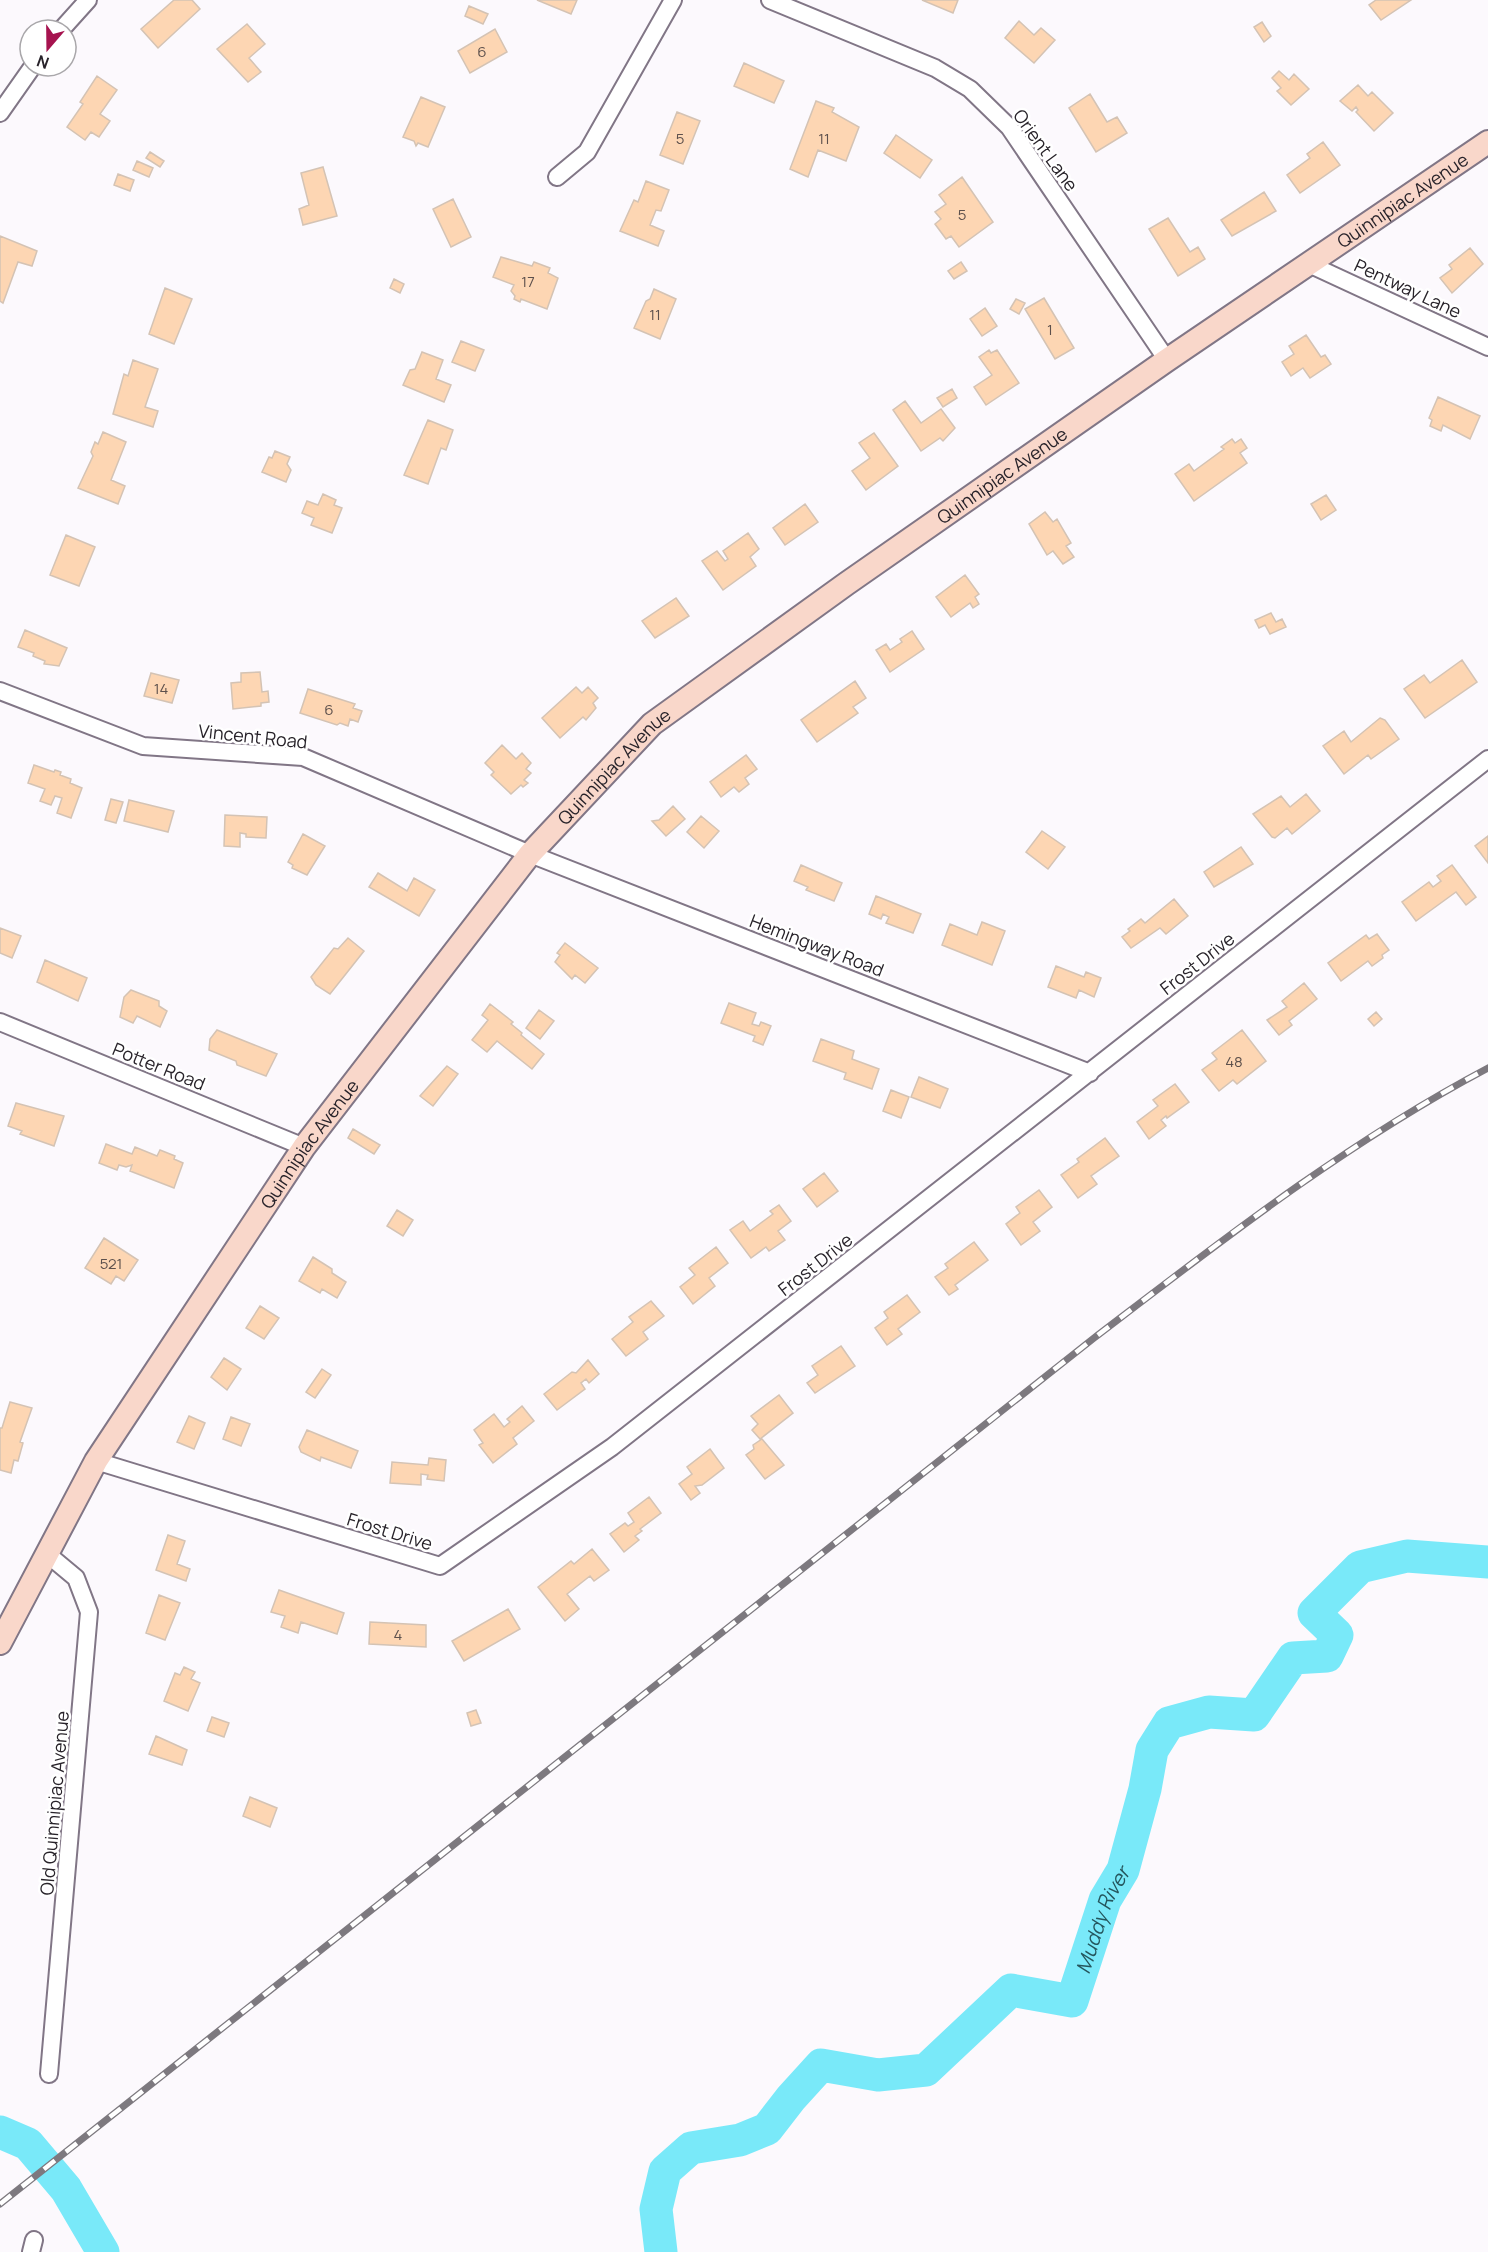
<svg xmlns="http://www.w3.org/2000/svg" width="1488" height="2252" viewBox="0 0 1488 2252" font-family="Manrope,sans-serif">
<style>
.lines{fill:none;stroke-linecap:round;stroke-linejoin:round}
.river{stroke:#79e9f9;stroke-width:33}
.building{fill:#fdd6b3;stroke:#d4c3b4;stroke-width:1.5}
.street-casing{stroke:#817686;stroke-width:20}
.secondary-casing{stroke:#817686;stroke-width:26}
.street{stroke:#fff;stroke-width:16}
.secondary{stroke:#f9d7ca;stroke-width:22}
.rail-casing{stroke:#7d797f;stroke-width:7}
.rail{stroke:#fff;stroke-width:4.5;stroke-dasharray:14;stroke-linecap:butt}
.labels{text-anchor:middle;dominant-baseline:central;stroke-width:5;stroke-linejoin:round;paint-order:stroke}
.number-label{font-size:15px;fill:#5d504c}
.street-label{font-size:18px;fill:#28232a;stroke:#fff}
.water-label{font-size:20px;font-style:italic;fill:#25565d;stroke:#fff}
</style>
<rect width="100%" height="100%" fill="#fcf9fd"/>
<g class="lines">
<g class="river">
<path d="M0 2132 28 2144 66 2189 103 2252"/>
<path id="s1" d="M661 2252 656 2209 665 2171 691 2148 740 2140 767 2129 791 2098 821 2065 878 2075 926 2070 1011 1990 1072 2001 1105 1900 1123 1870 1145 1789 1152 1750 1169 1723 1209 1712 1254 1715 1293 1658 1327 1656 1337 1635 1314 1613 1360 1567 1407 1556 1488 1562"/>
</g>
</g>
<path class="building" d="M174 0H192L200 9 158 48 141 29Z
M537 0H577L571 14Z
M922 0H958L953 13Z
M1376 0H1411L1381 20 1369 5Z
M469 6 488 14 483 24 465 16Z
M1019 21 1034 35 1041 28 1055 40 1034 63 1005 38Z
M1262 22 1271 36 1264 42 1254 27Z
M247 24 265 44 249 58 261 72 248 82 217 49Z
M495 29 507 52 470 73 458 51Z
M744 63 784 81 774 103 734 86Z
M1279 71 1289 80 1294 74 1309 89 1291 105 1277 91 1281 88 1272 78Z
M97 76 117 90 100 114 110 121 99 137 91 132 85 140 67 127 83 104 80 102Z
M1358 85 1368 96 1372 92 1393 113 1374 131 1356 112 1358 110 1356 107 1352 111 1340 101Z
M1090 94 1107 122 1117 117 1127 133 1096 152 1069 108Z
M421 97 445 107 428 147 418 143 416 146 414 141 403 137Z
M816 101 834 108 832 112 859 127 846 161 818 150 808 177 790 169Z
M677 112 700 121 683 164 660 155Z
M896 135 932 160 920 178 884 153Z
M1323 142 1340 165 1300 193 1287 175 1310 158 1307 154Z
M150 152 164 161 160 167 146 158Z
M137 161 153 168 149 177 133 170Z
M323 167 337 216 303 225 299 209 309 205 301 173Z
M118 174 134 180 130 191 114 185Z
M962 177 993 222 959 247 951 236 946 239 935 224 941 219 935 212 946 204 939 195Z
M646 181 669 190 661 211 656 210 650 225 664 231 658 246 620 231 634 200 638 202Z
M1264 192 1276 211 1232 236 1221 220Z
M453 199 471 237 451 247 433 209Z
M1168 218 1190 252 1198 247 1205 259 1178 276 1149 229Z
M0 236 37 251 32 266 18 262 3 303 0 301Z
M1470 248 1483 264 1452 293 1440 278 1452 269 1449 265Z
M501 257 532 266 534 262 550 268 548 273 558 278 547 309 521 299 520 302 514 299 515 296 511 291 514 285 493 277Z
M961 262 967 271 954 279 948 271Z
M394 279 404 284 400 293 390 288Z
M165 288 192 299 174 344 149 334Z
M654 289 676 299 660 339 634 328 646 301 650 299Z
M1044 298 1074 348 1055 359 1025 309Z
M1016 299 1025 303 1019 314 1010 309Z
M985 308 997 326 982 336 970 319Z
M1306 335 1321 357 1325 355 1331 364 1310 378 1303 368 1291 376 1282 362 1294 354 1289 346Z
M461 341 484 350 475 371 452 362Z
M989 350 991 353 997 350 1019 383 986 405 974 387 992 375 979 357Z
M422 352 443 360 436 379 451 385 444 402 403 385 410 370 415 369Z
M133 360 158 369 145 407 158 411 153 427 113 414 124 374 128 376Z
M952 389 957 398 943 407 937 398Z
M1438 397 1480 416 1470 439 1443 425 1441 431 1430 426 1432 420 1429 418Z
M905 401 921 423 941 409 955 428 943 441 940 438 921 451 893 410Z
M428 420 453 430 446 450 441 448 428 484 404 475Z
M103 432 126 442 111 480 125 486 118 504 78 488 93 456 91 452 95 442 98 444Z
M874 433 898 466 866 490 852 471 870 458 859 443Z
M1232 439 1235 443 1241 439 1247 448 1240 453 1247 463 1194 501 1175 474 1189 464 1194 471 1224 449 1221 447Z
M275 451 290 457 287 464 291 470 286 482 262 472 269 457 272 458Z
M323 494 336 500 334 505 342 508 332 533 311 525 314 518 302 513 307 501 318 505Z
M1326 495 1336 510 1321 520 1311 504Z
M805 504 818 522 785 545 773 528Z
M1045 512 1053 522 1057 519 1071 543 1066 546 1074 557 1063 564 1053 551 1047 555 1029 524Z
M748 533 759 549 750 557 756 566 723 590 702 561 717 551 725 561 728 559 723 551Z
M66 535 95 547 79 586 50 575Z
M965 575 979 594 975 597 979 604 973 608 970 603 951 617 936 597Z
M676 598 689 616 655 638 642 621Z
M1271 613 1276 622 1282 619 1286 627 1270 634 1265 625 1259 628 1255 620Z
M25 630 67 648 59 666 44 664 45 661 33 656 34 653 18 647Z
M912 631 924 649 890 672 876 650 886 644 890 650 902 642 900 639Z
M1462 660 1477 682 1425 718 1404 689 1424 675 1430 683Z
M260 672 262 692 268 691 269 702 261 703V706L233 709 231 683 241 682V673Z
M151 673 179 680 172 703 144 696Z
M855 681 866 698 853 707 858 713 817 742 801 720Z
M576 687 582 693 588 687 598 698 593 703 596 708 586 720 583 717 560 738 542 718Z
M308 689 355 704 353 708 362 711 358 722 350 719 348 726 340 723 337 725 300 713Z
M1380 718 1385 720 1399 739 1371 759 1368 755 1344 774 1323 746 1344 731 1351 742Z
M502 745 516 759 522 753 531 763 526 769 531 773 524 780 528 783 523 787 521 785 511 794 491 775 494 772 485 763Z
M746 755 757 769 745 778 749 784 739 792 734 787 721 797 710 782Z
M34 765 54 772 55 770 61 772 60 775 71 779 70 783 82 788 71 818 57 813 62 798 55 796 51 805 40 801 45 789 28 783Z
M1306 794 1320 811 1292 834 1287 828 1275 838 1272 837 1253 814 1281 796 1290 807Z
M111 799 123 802 116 823 105 820Z
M129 800 174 811 168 832 124 821Z
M673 806 685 819 666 836 652 821 659 820Z
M225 815 267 817 266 838 246 837V834L240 833V847L224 846Z
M701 816 719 831 704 848 687 832Z
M1042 831 1065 847 1048 869 1026 852Z
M303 834 325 846 307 875 292 868 293 865 288 862Z
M1488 836V863L1475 846Z
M1241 847 1253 864 1214 887 1204 872Z
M801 865 842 883 834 901 806 890 808 887 794 881Z
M1452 865 1476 897 1466 905 1456 892 1416 921 1402 902 1429 882 1433 887 1441 881 1437 876Z
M378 873 407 891 414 878 435 890 419 916 369 887Z
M876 896 921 914 913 933 886 923 889 917 883 914 881 919 869 914Z
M1174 899 1188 916 1166 934 1160 928 1131 948 1122 937 1130 931 1128 929 1141 919 1145 923Z
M982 922 1005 931 992 965 942 945 950 924 977 935Z
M0 928 21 936 12 958 0 953Z
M1377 934 1389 950 1382 955 1383 958 1372 966 1368 961 1341 981 1328 963 1366 935 1369 939Z
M348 938 364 951 330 994 316 985 311 977 334 948 338 949Z
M565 943 598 968 585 983 575 975 572 979 555 962 560 955 557 953Z
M45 960 87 978 78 1001 37 982Z
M1056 966 1084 977 1086 972 1101 978 1094 997 1079 990 1076 998 1048 987Z
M1304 983 1317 999 1289 1021 1292 1025 1279 1035 1267 1020 1287 1007 1282 1001Z
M131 990 159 1001V1006L167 1011 160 1027 137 1016 133 1023 120 1017 124 997Z
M729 1003 756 1013 752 1024 759 1026 761 1022 771 1026 763 1045 753 1041 755 1036 721 1023Z
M490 1004 513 1022 511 1024 522 1033 521 1035 544 1054 532 1069 497 1041 487 1052 472 1040 488 1020 482 1015Z
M539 1010 554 1021 540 1039 526 1028Z
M1376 1012 1382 1019 1374 1026 1368 1019Z
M217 1030 277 1054 266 1076 237 1065 236 1061 209 1050 210 1039Z
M1242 1030 1266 1061 1237 1084 1233 1080 1219 1091 1202 1070 1217 1059 1212 1053Z
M821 1039 854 1051 852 1059 879 1069 872 1089 844 1079 846 1073 813 1061Z
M447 1066 458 1074 433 1106 420 1096Z
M919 1077 948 1089 940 1108 911 1097Z
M1175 1084 1189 1102 1167 1118 1166 1116 1161 1120 1166 1126 1149 1139 1137 1122 1158 1106 1153 1100Z
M891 1090 909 1097 901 1118 883 1111Z
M16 1103 64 1116 54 1146 20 1134 22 1131 8 1126Z
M353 1129 380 1145 374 1154 348 1138Z
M1105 1138 1119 1156 1091 1176 1097 1184 1078 1198 1061 1175 1079 1162 1077 1159Z
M106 1144 132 1154 135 1147 157 1156 160 1150 175 1156 174 1159 183 1163 174 1188 130 1171 132 1165 126 1167 119 1165 117 1170 99 1163Z
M824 1173 838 1191 817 1207 803 1189Z
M1039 1190 1052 1207 1033 1222 1040 1231 1021 1245 1006 1224 1020 1213 1016 1207Z
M779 1205 791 1221 778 1231 785 1240 769 1251 766 1247 751 1258 730 1230 743 1221 750 1231 773 1214 770 1211Z
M397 1210 413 1220 403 1236 387 1226Z
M104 1238 138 1260 124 1281 116 1276 111 1284 85 1268Z
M974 1242 988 1260 955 1285 958 1289 949 1295 935 1277 948 1268 945 1264Z
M716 1247 728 1263 709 1278 715 1286 693 1304 680 1287 695 1275 689 1268Z
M313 1257 332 1269V1273L346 1282 337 1298 322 1289 320 1293 299 1281Z
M907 1295 920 1312 898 1329 902 1334 887 1345 875 1328 888 1318 884 1312Z
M651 1301 664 1316 643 1332 648 1339 626 1356 612 1339 633 1322 629 1317Z
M260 1306 279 1318 264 1339 246 1328Z
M841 1346 855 1366 815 1393 807 1383 818 1375 812 1366Z
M224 1358 241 1369 227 1390 211 1377Z
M588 1360 599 1374 589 1383 586 1379 581 1383 585 1389 557 1410 544 1394 572 1372 576 1373Z
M322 1369 331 1375 315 1398 306 1392Z
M779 1395 793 1413 760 1439 752 1430 758 1424 751 1416Z
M10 1402 32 1408 20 1442 23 1443 18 1461 14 1460 11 1473 0 1470V1428H2Z
M522 1406 534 1421 513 1438 517 1444 493 1463 479 1445 483 1443 474 1430 494 1414 504 1427 510 1422 507 1419Z
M189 1416 205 1423 194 1449 177 1442Z
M231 1417 250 1424 241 1446 223 1439Z
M307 1430 358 1451 351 1468 321 1457 320 1461 301 1452 299 1447Z
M762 1439 784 1465 765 1479 746 1455 754 1449 753 1445Z
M710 1449 724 1468 702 1485 695 1486 700 1493 691 1500 679 1484 692 1474 687 1467Z
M429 1458 446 1460 444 1481 427 1479 428 1475 421 1474V1485L390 1483 392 1462 428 1465Z
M649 1497 661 1513 640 1529 642 1531 635 1536 639 1540 624 1552 610 1534 625 1523 628 1526 634 1522 628 1513Z
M168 1535 185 1541 177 1564 190 1569 186 1581 156 1570Z
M592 1549 609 1570 594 1581 590 1576 567 1594 579 1609 565 1621 538 1587 571 1561 574 1564Z
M279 1590 344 1613 337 1634 301 1622 298 1633 281 1627 285 1616 271 1612Z
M159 1595 180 1603 165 1640 146 1633Z
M508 1609 520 1629 464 1661 452 1641Z
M370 1622 426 1625V1647L369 1644Z
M184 1667 195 1672 191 1679 200 1683 188 1711 164 1701 175 1673 180 1675Z
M476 1710 481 1723 471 1726 467 1713Z
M212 1717 229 1723 224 1737 207 1731Z
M156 1736 187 1750 182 1765 149 1754Z
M250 1797 277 1808 270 1827 243 1816Z"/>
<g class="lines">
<g class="street-casing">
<path id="street" d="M770 0 935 68 970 89 1009 127 1167 360
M61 30 88 0
M0 113 33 66
M557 177 587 152 673 0
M1311 265 1488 347
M0 691 143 746 303 757 530 854 1090 1073
M0 1022 304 1147
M96 1461 440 1566 612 1447 1488 759
M46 1553 76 1578 89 1612 49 2074
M31 2252 34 2240"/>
</g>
<g class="secondary-casing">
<g id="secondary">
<path id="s2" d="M0 1643 96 1461 304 1147 530 854 652 724 846 584 1167 360 1488 142"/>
</g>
</g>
<use href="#street" class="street"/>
<use href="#secondary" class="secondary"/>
<g class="rail-casing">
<path id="rail" d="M0 2204 1094 1338C1221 1241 1346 1143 1488 1068"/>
</g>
<use href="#rail" class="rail"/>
</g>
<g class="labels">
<g class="number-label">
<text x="482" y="51">6</text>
<text x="680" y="138">5</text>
<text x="824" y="138">11</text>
<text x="962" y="214">5</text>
<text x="528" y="281">17</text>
<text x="655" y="314">11</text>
<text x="1050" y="329">1</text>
<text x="161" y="688">14</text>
<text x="329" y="709">6</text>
<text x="1234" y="1061">48</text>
<text x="111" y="1263">521</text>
<text x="398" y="1634">4</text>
</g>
<g class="street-label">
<text transform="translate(1046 150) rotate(54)">Orient Lane</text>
<text stroke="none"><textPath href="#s2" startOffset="2046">Quinnipiac Avenue</textPath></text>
<text transform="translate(1408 288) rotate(25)">Pentway Lane</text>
<text stroke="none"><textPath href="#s2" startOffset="1560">Quinnipiac Avenue</textPath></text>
<text transform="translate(253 736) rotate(6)">Vincent Road</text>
<text stroke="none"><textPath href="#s2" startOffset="1074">Quinnipiac Avenue</textPath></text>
<text transform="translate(817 945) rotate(21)">Hemingway Road</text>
<text transform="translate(1197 963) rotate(-38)">Frost Drive</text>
<text transform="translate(159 1066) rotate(22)">Potter Road</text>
<text stroke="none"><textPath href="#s2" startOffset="588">Quinnipiac Avenue</textPath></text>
<text transform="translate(815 1264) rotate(-38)">Frost Drive</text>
<text transform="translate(390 1531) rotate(17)">Frost Drive</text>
<text transform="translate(54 1803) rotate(-85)">Old Quinnipiac Avenue</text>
</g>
<g class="water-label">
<text stroke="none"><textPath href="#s1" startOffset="651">Muddy River</textPath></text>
</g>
</g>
<g transform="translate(48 48) rotate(200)"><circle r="28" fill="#ffffff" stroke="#a9a7aa" stroke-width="1.5"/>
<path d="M0-4.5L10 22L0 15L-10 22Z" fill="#a6134f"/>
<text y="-9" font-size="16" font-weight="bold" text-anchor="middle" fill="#28232a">N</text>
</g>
</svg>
